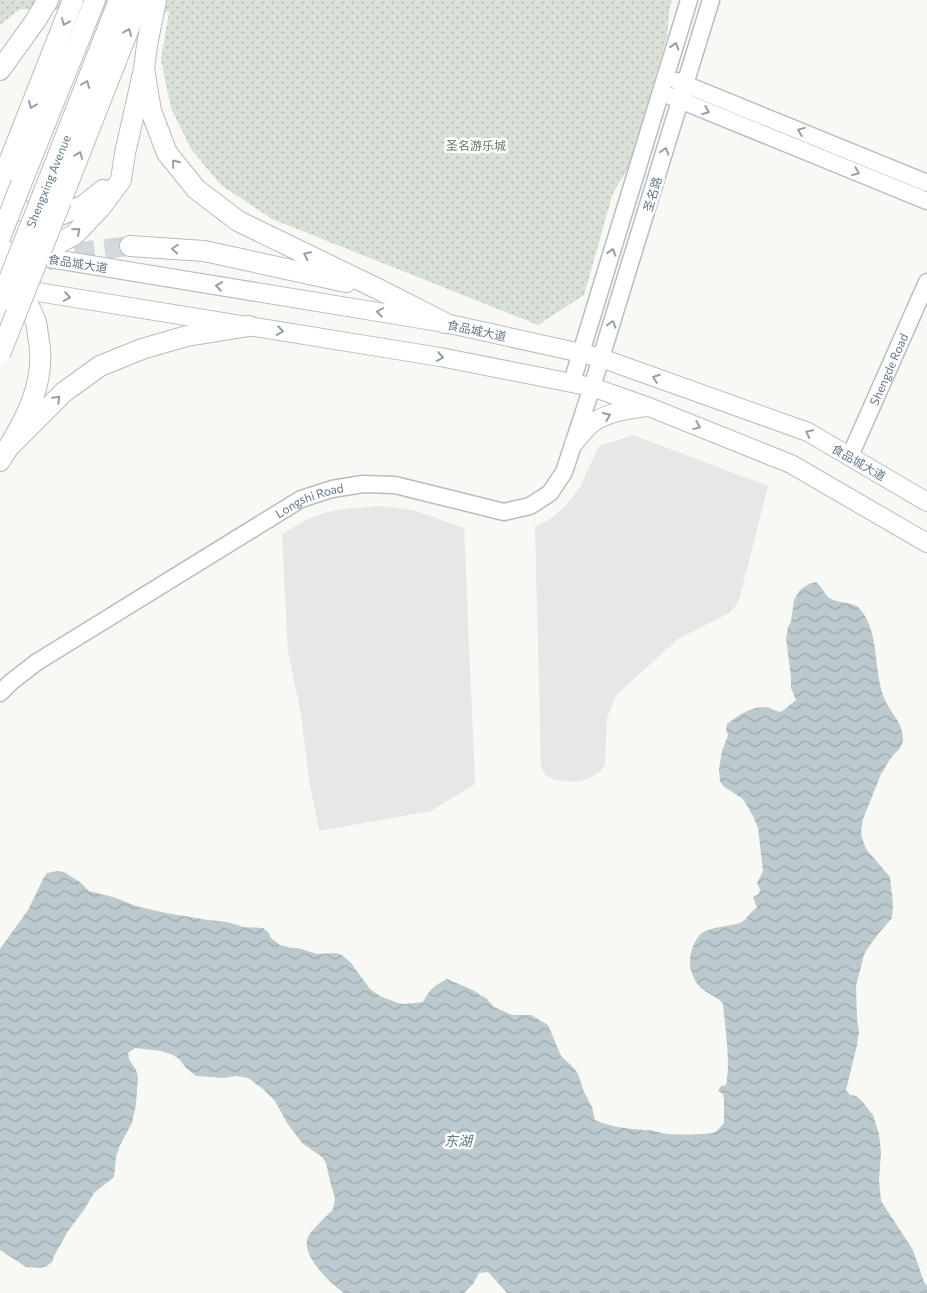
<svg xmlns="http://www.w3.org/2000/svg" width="927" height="1293" viewBox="0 0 927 1293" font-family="Commissioner,'Noto Sans SC',sans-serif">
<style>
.built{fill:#e6e7e6}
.grass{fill:url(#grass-dots)}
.water{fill:url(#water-waves)}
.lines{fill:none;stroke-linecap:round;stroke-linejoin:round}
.highway-tunnel{stroke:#d3d8da;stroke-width:20;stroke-dasharray:20 10;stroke-linecap:butt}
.secondary-casing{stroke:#b8bdc2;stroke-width:19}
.primary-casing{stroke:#b9bdc1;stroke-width:20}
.highway-casing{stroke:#b8bcbf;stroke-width:22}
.secondary{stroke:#fff;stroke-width:16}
.primary{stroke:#fff;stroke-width:18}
.highway{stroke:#fff;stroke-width:20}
.highway-bridge-casing{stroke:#b8bcbf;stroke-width:22;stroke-linecap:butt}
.highway-bridge{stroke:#fff;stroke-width:20}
.oneway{stroke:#93a0ac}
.labels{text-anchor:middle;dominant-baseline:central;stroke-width:5;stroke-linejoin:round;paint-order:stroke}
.park-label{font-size:12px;fill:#667a61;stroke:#fff}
.street-label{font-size:12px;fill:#657888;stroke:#fff}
.water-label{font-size:14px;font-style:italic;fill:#617a83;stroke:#fff}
</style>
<defs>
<pattern id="grass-dots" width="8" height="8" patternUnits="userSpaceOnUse" patternTransform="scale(1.25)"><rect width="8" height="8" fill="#d9e0d6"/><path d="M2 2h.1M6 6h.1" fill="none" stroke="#b4bab3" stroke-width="1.8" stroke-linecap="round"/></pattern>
<pattern id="water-waves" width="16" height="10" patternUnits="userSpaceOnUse" patternTransform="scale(1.25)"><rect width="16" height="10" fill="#bcc9cd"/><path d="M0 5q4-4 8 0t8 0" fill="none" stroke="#9ca8ac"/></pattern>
</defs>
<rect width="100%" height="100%" fill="#f8f8f5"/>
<path class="built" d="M633 435 768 486 739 600 734 608 729 613 678 639 616 695 607 718 605 765 601 771 588 779 575 782 563 781 553 779 546 775 541 768 535 527 549 520 561 510 572 498 580 487 599 446Z
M381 506 413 510 464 528 475 784 431 811 319 831 309 779 301 714 288 651 282 534 310 518 328 512 344 509Z"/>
<path class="grass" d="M0 0H672L669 11 667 37 629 167 613 193 584 295 538 325 272 219 221 185 191 149 171 108 161 60 169 12 20 9 0 25Z"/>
<path class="water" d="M816 582C821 586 824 593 828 597 837 604 853 601 860 609 880 632 873 670 884 698 890 713 903 722 903 739 903 748 896 751 891 758 887 763 885 769 881 774L863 819 861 831 862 838 866 849 890 877 893 904 892 918 879 933 867 949 864 955 856 986 857 1019 859 1032 857 1045 846 1090 850 1095 856 1096 861 1100 873 1115 879 1134 881 1153 879 1180 881 1201 913 1250 924 1282 927 1286V1293H507L488 1272 479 1273 473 1284 464 1293H344C331 1284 300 1255 308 1237 311 1231 326 1216 332 1211L334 1205 335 1198 330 1181 326 1163 322 1157 302 1143 287 1123 275 1101 263 1089 248 1078 236 1076 224 1078 196 1076 186 1068 179 1059 173 1055 161 1051 135 1048 128 1053 129 1059 136 1070 138 1077 136 1104 132 1123 120 1145 116 1157 114 1177 94 1193 84 1210 68 1231 54 1256 52 1262 47 1266 40 1268 26 1267 0 1250V949L28 910 44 877 47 873 58 871 64 872 80 882 89 891 113 897 136 906 166 913 208 920 227 922 244 927 263 928 268 932 271 938 280 945 292 948H298L317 954 336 953 342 955 351 963 370 989 380 996 398 1003 404 1004 423 1002C430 989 434 986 447 979L475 991 480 995 486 998 494 1007 512 1015H531L548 1025 561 1056 574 1068 578 1074 584 1092 592 1107 595 1120C612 1127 627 1129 645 1130 653 1130 660 1133 668 1134 677 1135 708 1135 715 1132 718 1130 721 1126 724 1123V1100L723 1094 718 1091 721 1086 726 1085C731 1062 725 1028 723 1004 718 996 706 994 699 986 694 980 689 968 690 961 690 952 695 938 702 933 714 926 727 927 740 923 747 920 749 912 757 908L753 897 759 894 760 889 757 883 763 871 758 828 753 816 743 799 723 786 720 781 719 769 722 751 728 735 726 730 727 724C738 715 752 706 767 707 772 708 776 712 781 712L796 700 791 688V677L786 639 788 627 791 622 794 600 800 590 809 584Z"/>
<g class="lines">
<path class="highway-tunnel" d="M46 261 72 253 130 246"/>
<g class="secondary-casing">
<g id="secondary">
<path d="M677 81 927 183"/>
<path d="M670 96 927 201"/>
<path d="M572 382 689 0"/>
<path id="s1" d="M850 456 927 282"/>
<path id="s2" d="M0 693 11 682 37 662 301 499 332 489 363 484 395 485 504 512 530 506 550 493 564 472 592 387 711 0"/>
</g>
</g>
<g class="primary-casing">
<path id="primary" d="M0 250 445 323 581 353 601 358 808 432 927 502
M13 288 440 357 592 387 649 407 791 464 927 543
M574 443C579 437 584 431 590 425 605 412 627 410 647 407"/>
</g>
<g class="highway-casing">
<path id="highway" d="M144 69 151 111 167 153 196 189 238 221 378 289 445 323
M0 70 36 20 48 0
M21 184 95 0
M0 185 73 0
M43 194 119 0
M0 197 12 207 35 215H60L83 206 103 190
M61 201 140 0
M130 246 204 251 346 282
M0 265 35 255 74 235 101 207 121 180 125 153 144 69 147 45 156 0
M10 446 64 392 100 366 142 349 187 336 249 326
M0 461C24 423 48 382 38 335 37 330 37 324 35 320 31 308 23 296 17 285"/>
</g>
<use href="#secondary" class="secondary"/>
<use href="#primary" class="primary"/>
<use href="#highway" class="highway"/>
<g class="highway-bridge-casing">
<path id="highway-bridge" d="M0 238 21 184
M0 302 43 194
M0 354 61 201"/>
</g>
<use href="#highway-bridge" class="highway-bridge"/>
</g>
<defs><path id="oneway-chevron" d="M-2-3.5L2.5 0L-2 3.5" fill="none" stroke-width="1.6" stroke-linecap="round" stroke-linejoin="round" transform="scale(1.25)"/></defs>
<g class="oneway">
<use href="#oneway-chevron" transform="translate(65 22) rotate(112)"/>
<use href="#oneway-chevron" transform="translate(128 32) rotate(-68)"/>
<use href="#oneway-chevron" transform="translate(675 46) rotate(-73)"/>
<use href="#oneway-chevron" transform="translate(86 84) rotate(-69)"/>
<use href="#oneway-chevron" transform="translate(32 105) rotate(112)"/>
<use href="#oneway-chevron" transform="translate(706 111) rotate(22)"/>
<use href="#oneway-chevron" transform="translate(801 131) rotate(-158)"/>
<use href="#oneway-chevron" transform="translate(665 151) rotate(-73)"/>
<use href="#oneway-chevron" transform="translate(79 155) rotate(-69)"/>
<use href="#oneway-chevron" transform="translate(175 163) rotate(-129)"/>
<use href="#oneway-chevron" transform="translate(856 172) rotate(22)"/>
<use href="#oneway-chevron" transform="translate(77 231) rotate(-41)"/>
<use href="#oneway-chevron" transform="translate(175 249) rotate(-176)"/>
<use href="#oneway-chevron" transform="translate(612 252) rotate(-73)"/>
<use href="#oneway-chevron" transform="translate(307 255) rotate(-154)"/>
<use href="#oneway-chevron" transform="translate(219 286) rotate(-171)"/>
<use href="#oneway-chevron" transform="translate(67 297) rotate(9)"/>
<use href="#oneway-chevron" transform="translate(380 312) rotate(-171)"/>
<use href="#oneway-chevron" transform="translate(612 324) rotate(-73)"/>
<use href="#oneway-chevron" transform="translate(280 331) rotate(9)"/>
<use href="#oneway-chevron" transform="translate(440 357) rotate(10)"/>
<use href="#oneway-chevron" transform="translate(656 378) rotate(-160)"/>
<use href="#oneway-chevron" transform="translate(57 399) rotate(-45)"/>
<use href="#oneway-chevron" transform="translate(607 416) rotate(-23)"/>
<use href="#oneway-chevron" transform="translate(697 426) rotate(22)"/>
<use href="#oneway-chevron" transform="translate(809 433) rotate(-154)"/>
</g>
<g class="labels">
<g class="park-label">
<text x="476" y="145">圣名游乐城</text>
</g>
<g class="street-label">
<text transform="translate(48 181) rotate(-68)">Shengxing Avenue</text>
<text transform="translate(652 194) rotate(-73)">圣名路</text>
<text transform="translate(78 263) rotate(9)">食品城大道</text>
<text transform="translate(477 330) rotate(12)">食品城大道</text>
<text stroke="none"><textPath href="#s1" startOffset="95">Shengde Road</textPath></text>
<text transform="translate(859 462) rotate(30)">食品城大道</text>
<text stroke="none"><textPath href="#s2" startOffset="366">Longshi Road</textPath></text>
</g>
<g class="water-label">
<text x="458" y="1140">东湖</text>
</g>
</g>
</svg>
